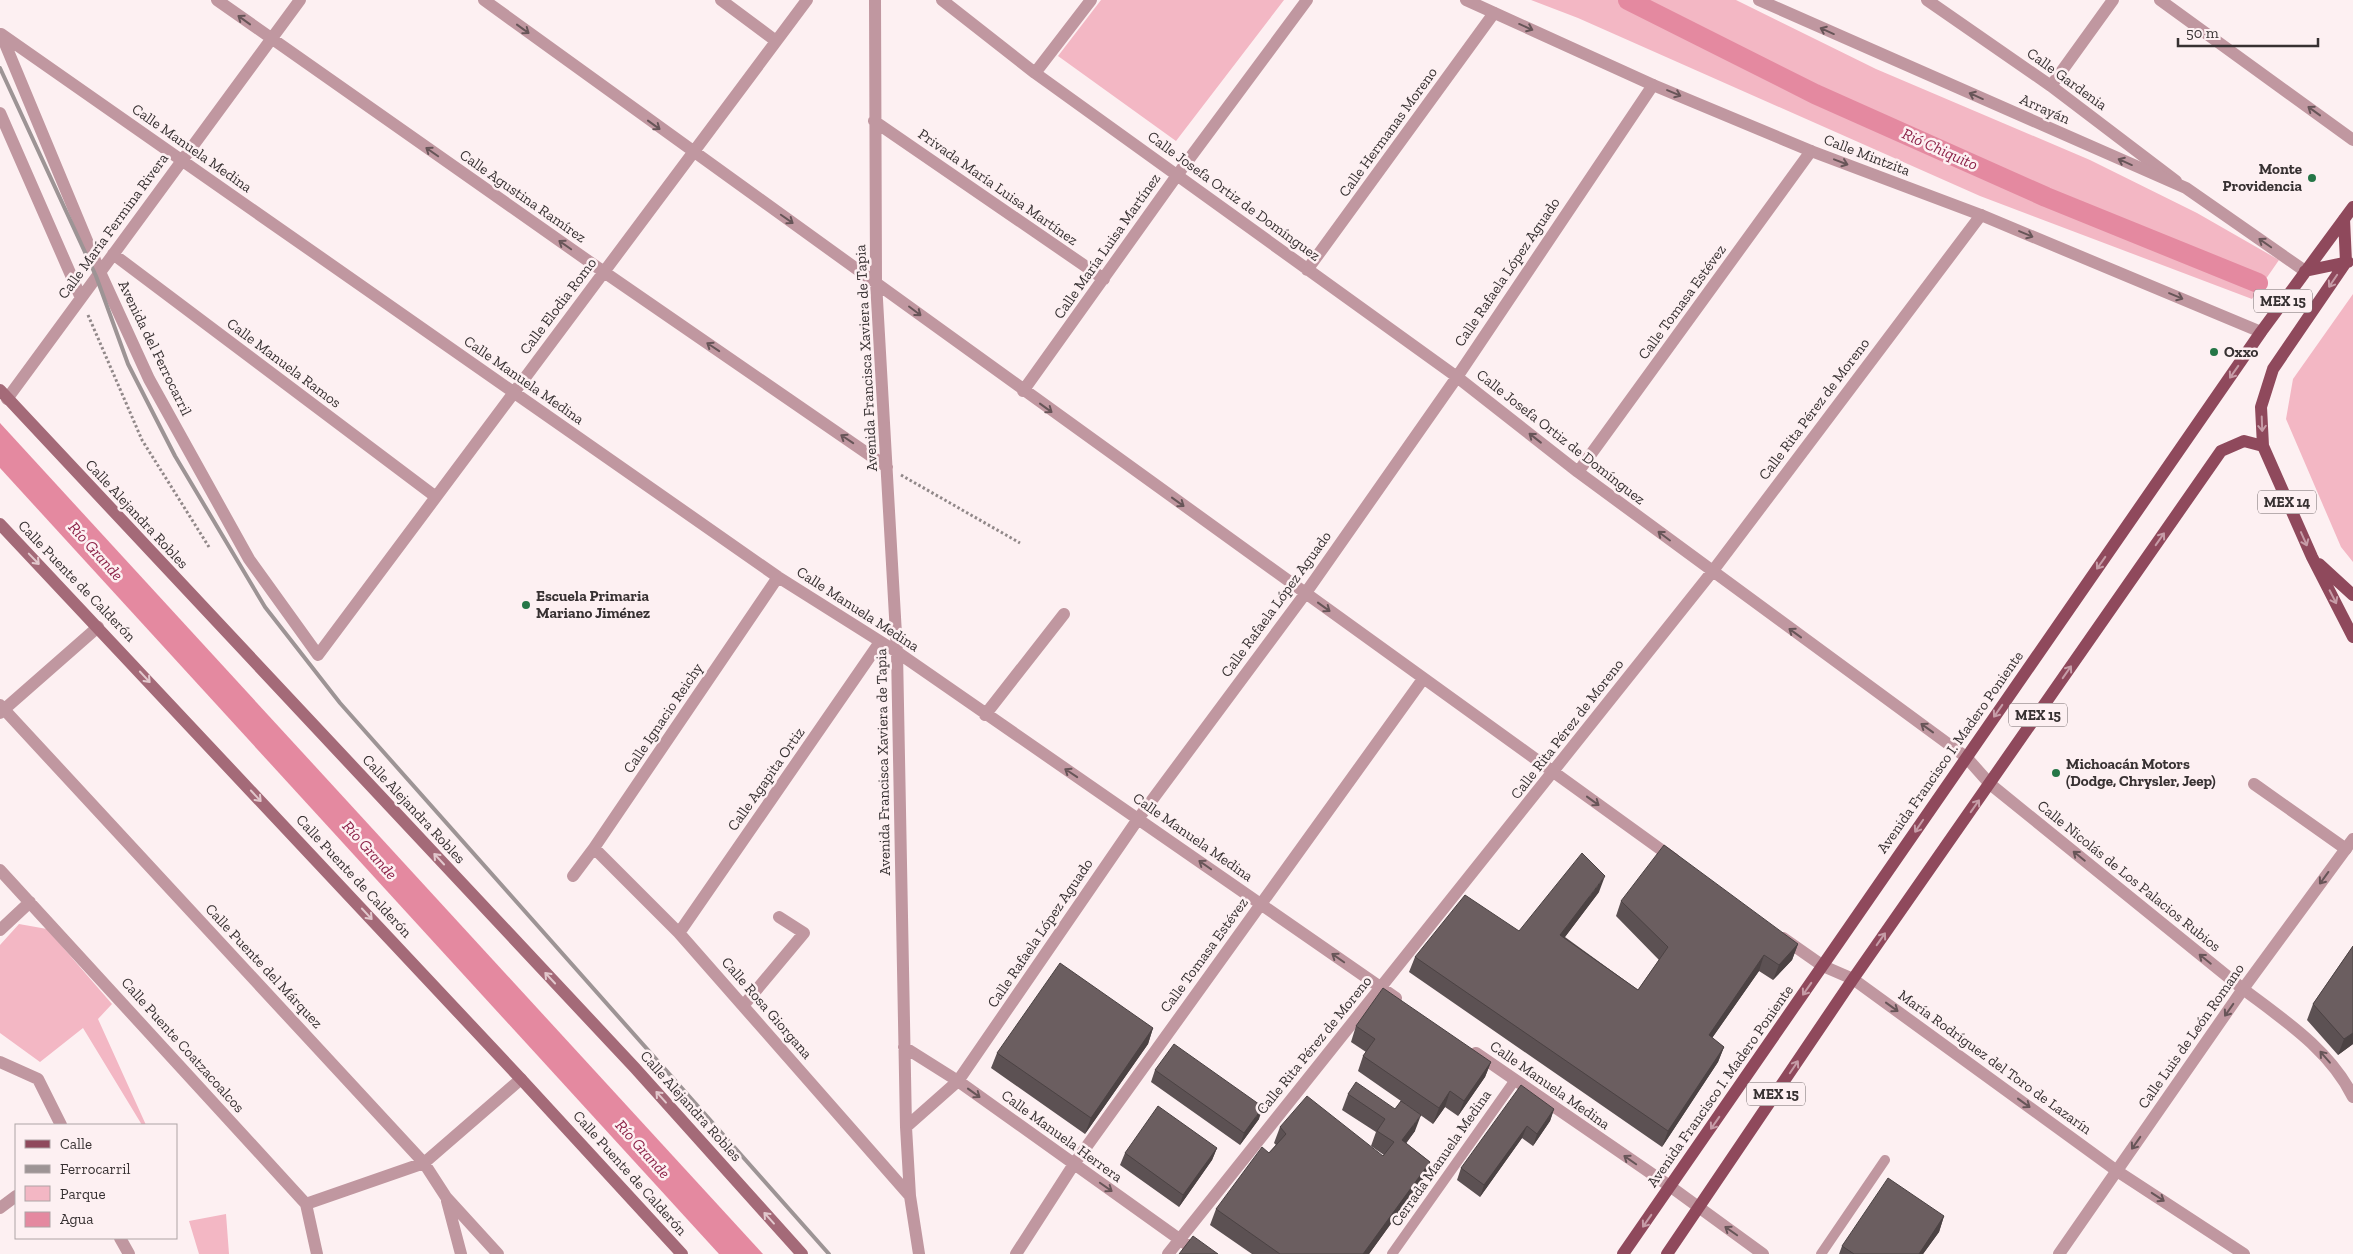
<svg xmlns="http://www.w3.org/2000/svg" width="2353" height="1254" viewBox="0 0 2353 1254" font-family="'Zilla Slab',serif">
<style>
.green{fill:#f3b7c4}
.water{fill:#e489a0}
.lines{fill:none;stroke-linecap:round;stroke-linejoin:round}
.canal{stroke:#e489a0;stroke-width:20}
.path{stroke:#918889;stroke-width:3;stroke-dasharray:2.5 2.5;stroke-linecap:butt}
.service{stroke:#c097a0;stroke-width:10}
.pedestrian{stroke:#c097a0;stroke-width:12}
.minor{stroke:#c097a0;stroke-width:12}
.tertiary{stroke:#c097a0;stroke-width:12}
.secondary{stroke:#a46a78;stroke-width:12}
.primary{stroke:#8f495c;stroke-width:12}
.rail{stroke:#9d9495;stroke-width:4}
.wall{fill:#5c5153}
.shaded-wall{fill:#4b4243}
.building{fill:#6b5e60;stroke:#4b4243}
.oneway{stroke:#675558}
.oneway2{stroke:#c69ca7}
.oneway3{stroke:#e2c8cd}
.poi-dot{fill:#257647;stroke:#fdf0f2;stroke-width:2}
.labels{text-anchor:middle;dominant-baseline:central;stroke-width:5;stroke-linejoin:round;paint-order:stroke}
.shield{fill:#fdf0f2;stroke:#726a6c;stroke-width:1}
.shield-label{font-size:14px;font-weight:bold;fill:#373132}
.street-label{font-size:15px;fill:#373132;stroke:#fdf0f2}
.poi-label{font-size:15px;font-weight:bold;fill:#373132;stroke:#fdf0f2;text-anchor:start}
.water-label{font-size:16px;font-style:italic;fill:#8c2248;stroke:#fdf0f2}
</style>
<rect width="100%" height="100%" fill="#fdf0f2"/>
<path class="green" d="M1101 0H1284L1176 141 1058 56Z
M1531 0H1736L1876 69 2090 160 2197 213 2279 260 2252 299 1980 196 1578 18Z
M2353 294V562L2341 547 2286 419 2293 379Z
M19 924 47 929 112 1004 98 1019 146 1125H142L83 1028 40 1062 0 1033V945Z
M226 1214 229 1254H199L189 1221Z"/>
<path class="water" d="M0 423 763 1254H719L0 468Z"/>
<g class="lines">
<path class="canal" d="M1628 0 1815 94 2046 197 2258 283"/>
<path class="path" d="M88 315 142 440 209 547
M901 475 1020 543"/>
<path class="service" d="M1392 1254 1515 1080
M1821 1254 1885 1160"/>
<path class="pedestrian" d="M0 1208 16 1196"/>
<path class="minor" d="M217 0 604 272 887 467
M484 0 1674 859
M721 0 776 41
M875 0 876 282 897 652 906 1127 910 1196 919 1254
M942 0 1035 73 1457 377 1578 472 1966 757 1990 784 2243 989C2284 1020 2330 1050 2353 1097
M1927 0 2051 86 2176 181
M2160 0 2353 140
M1 34 778 577 897 652 1396 998
M1 34 100 272 149 379 249 559 318 655 807 0
M1035 73 1091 0
M2051 86 2113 0
M0 113 81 298
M874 121 1104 279
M113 254 436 497
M1307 270 1494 13
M1023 391 1178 174 1307 0
M7 399 300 0
M1578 472 1811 151
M0 705 424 1163 446 1197 498 1254
M0 713 98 627
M985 715 1064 614
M2254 784 2346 849
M594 848 679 933 910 1196
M0 870 306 1204 317 1254
M573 876 594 848 778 577
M0 930 30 902
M679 933 880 642
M1783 938 1823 966 1853 979 2117 1171 2244 1254
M743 1006 804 933 779 917
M904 1047 958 1081 1200 1254
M1476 1053 1671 1187 1763 1254
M0 1062 38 1079 61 1125
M906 1127 958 1081 1138 819 1305 594 1457 377 1653 85
M447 1201 461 1254
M306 1204 424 1163 521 1079
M120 1238 129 1254
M1016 1254 1074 1164 1423 679
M1168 1254 1712 572 1981 215"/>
<path class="tertiary" d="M1466 0 1653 85 1811 151 1981 215 2261 332
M1759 0 2186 188 2305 271
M2059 1254 2243 989 2353 839"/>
<path class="secondary" d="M0 390 635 1068 802 1254
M0 524 521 1079 682 1254"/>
<path class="primary" d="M2344 219 2346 262 2273 369 2261 407 2263 446 2312 557 2353 637
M2305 271 2348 262
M2319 564 2353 595
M1623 1254 2261 332 2353 207
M1667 1254 1853 979 2221 451 2244 441 2263 446"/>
<path class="rail" d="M0 68 96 276 128 364 175 456 265 607 340 703 829 1254"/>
</g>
<path class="wall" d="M1599 892 1565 937 1638 990 1659 960 1616 916 1621 901 1798 944 1792 960 1773 980 1759 971 1712 1038 1724 1047 1718 1062 1662 1147 1409 972 1415 957 1519 931Z
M2353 946V1044L2338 1055 2307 1020 2313 1004Z
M1356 1026 1491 1062 1485 1077 1458 1116 1445 1107 1433 1124 1405 1104 1415 1131 1406 1143 1430 1162 1424 1178 1369 1254H1252L1210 1225 1216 1209 1276 1145 1274 1143 1280 1127 1383 1156 1384 1155 1371 1146 1376 1132 1342 1110 1348 1094 1395 1109 1401 1101 1358 1071 1363 1056 1366 1052 1351 1042Z
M1153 1028 1148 1044 1085 1134 991 1068 997 1053Z
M1155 1070 1259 1119 1240 1145 1151 1082Z
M1554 1109 1550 1121 1533 1146 1522 1138 1480 1197 1457 1180 1461 1168Z
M1217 1148 1212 1160 1179 1207 1120 1165 1125 1153Z
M1944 1216 1939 1232 1923 1254H1839L1842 1246Z"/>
<path class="shaded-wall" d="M1605 876 1599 892 1555 950 1560 935Z
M1798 944 1792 960 1773 980 1779 965Z
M1764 955 1759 971 1703 1051 1709 1035Z
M1153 1028 1148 1044 1085 1134 1091 1118Z
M2353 1033V1044L2338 1055 2344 1039Z
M1724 1047 1718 1062 1662 1147 1668 1131Z
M1491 1062 1485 1077 1458 1116 1464 1101Z
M1450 1091 1445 1107 1433 1124 1439 1108Z
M1263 1107 1259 1119 1240 1145 1244 1133Z
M1554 1109 1550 1121 1533 1146 1537 1134Z
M1421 1115 1415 1131 1397 1156 1402 1140Z
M1527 1126 1522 1138 1480 1197 1484 1185Z
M1217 1148 1212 1160 1179 1207 1183 1195Z
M1430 1162 1424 1178 1369 1254H1363Z
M1944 1216 1939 1232 1923 1254H1919Z"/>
<path class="building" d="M1664 845 1798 944 1779 965 1764 955 1709 1035 1724 1047 1668 1131 1415 957 1465 895 1519 931 1582 853 1605 876 1560 935 1638 990 1668 947 1621 901Z
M2353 946V1033L2344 1039 2313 1004Z
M1060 963 1153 1028 1091 1118 997 1053Z
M1383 988 1491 1062 1464 1101 1450 1091 1439 1108 1363 1056 1375 1039 1356 1026Z
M1174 1044 1263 1107 1244 1133 1155 1070Z
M1356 1082 1395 1109 1401 1101 1421 1115 1402 1140 1430 1162 1363 1254H1280L1216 1209 1262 1147 1269 1153 1286 1134 1280 1127 1307 1096 1383 1156 1394 1142 1377 1131 1385 1119 1348 1094Z
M1521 1085 1554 1109 1537 1134 1527 1126 1484 1185 1461 1168Z
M1158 1106 1217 1148 1183 1195 1125 1153Z
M1888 1178 1944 1216 1919 1254H1854L1842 1246Z
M1193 1236 1218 1254H1179Z"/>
<defs><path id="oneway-shaft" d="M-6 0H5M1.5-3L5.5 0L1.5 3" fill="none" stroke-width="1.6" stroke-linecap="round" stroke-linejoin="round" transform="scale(1.25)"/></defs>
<g class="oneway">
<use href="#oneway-shaft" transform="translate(244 20) rotate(-144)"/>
<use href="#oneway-shaft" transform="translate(1526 27) rotate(24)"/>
<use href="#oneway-shaft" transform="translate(523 29) rotate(36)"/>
<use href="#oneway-shaft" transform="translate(1827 31) rotate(-156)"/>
<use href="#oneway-shaft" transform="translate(1674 93) rotate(23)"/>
<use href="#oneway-shaft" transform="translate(1976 96) rotate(-156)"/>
<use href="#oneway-shaft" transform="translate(2314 111) rotate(-144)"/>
<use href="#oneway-shaft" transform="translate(654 125) rotate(36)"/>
<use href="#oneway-shaft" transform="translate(432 152) rotate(-145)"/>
<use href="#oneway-shaft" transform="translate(1841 162) rotate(21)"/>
<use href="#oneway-shaft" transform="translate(2125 162) rotate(-156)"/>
<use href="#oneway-shaft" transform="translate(787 219) rotate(35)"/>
<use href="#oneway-shaft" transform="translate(2026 234) rotate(23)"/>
<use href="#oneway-shaft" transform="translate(2265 243) rotate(-145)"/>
<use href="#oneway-shaft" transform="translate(565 245) rotate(-145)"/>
<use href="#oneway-shaft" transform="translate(2176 296) rotate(23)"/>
<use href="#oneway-shaft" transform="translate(915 311) rotate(37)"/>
<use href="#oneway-shaft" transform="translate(713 347) rotate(-146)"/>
<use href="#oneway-shaft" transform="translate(1046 408) rotate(36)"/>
<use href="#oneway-shaft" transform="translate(1535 438) rotate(-142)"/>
<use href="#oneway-shaft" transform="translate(847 439) rotate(-146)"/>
<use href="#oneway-shaft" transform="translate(1178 502) rotate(36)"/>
<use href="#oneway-shaft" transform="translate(1664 536) rotate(-143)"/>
<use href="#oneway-shaft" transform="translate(1324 607) rotate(36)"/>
<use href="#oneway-shaft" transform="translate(1795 633) rotate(-144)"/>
<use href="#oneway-shaft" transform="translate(1927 728) rotate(-144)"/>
<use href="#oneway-shaft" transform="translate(1071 773) rotate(-146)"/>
<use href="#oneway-shaft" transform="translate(1593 801) rotate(36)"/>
<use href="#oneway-shaft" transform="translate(2079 856) rotate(-141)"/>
<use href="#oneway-shaft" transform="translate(1205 865) rotate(-145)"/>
<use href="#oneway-shaft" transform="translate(2324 878) rotate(126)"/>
<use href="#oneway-shaft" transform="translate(1338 958) rotate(-145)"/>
<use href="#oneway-shaft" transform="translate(2205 959) rotate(-141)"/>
<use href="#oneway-shaft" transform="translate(1892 1007) rotate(36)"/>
<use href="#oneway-shaft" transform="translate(2229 1010) rotate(125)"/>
<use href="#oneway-shaft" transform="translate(2325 1057) rotate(-131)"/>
<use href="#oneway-shaft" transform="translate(974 1093) rotate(36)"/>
<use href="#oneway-shaft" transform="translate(2024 1103) rotate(36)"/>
<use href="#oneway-shaft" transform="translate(2136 1143) rotate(125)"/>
<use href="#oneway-shaft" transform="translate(1630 1160) rotate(-145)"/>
<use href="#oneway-shaft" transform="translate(1106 1187) rotate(35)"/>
<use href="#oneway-shaft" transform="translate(2158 1197) rotate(33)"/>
<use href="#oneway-shaft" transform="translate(1731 1231) rotate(-145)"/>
</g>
<g class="oneway2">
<use href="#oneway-shaft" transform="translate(2333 281) rotate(124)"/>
<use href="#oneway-shaft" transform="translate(2234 372) rotate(125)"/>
<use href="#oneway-shaft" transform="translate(2262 424) rotate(88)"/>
<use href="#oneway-shaft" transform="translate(2160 539) rotate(-55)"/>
<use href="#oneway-shaft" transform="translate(2304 539) rotate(66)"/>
<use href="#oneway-shaft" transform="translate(2101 563) rotate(125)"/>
<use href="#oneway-shaft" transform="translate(2333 597) rotate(63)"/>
<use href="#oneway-shaft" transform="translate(2067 672) rotate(-55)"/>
<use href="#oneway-shaft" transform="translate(1998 711) rotate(125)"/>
<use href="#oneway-shaft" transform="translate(1975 806) rotate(-55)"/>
<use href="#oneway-shaft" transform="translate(1919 826) rotate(124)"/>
<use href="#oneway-shaft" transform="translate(1881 939) rotate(-55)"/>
<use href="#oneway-shaft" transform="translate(1807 989) rotate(125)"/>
<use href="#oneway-shaft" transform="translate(1794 1067) rotate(-56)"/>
<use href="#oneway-shaft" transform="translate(1715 1123) rotate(125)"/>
<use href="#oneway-shaft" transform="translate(1647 1221) rotate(125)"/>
</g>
<g class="oneway3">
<use href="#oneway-shaft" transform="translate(34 559) rotate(46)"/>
<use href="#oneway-shaft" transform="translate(145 677) rotate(47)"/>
<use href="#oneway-shaft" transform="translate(256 796) rotate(47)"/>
<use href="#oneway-shaft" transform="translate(439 859) rotate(-133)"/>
<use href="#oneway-shaft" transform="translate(367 914) rotate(47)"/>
<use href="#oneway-shaft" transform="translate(550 978) rotate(-133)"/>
<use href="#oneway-shaft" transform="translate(661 1097) rotate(-132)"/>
<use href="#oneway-shaft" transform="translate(769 1218) rotate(-132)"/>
</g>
<g class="poi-dot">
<circle cx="2312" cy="178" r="5"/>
<circle cx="2214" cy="352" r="5"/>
<circle cx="526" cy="605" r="5"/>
<circle cx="2056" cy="773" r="5"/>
</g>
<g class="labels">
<g class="shield">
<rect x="2254" y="289.5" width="58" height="23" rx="4"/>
<rect x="2258" y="490.5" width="58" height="23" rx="4"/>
<rect x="2009" y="703.5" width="58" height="23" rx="4"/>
<rect x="1747" y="1082.5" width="58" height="23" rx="4"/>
</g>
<g class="shield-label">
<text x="2283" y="301">MEX 15</text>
<text x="2287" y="502">MEX 14</text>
<text x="2038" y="715">MEX 15</text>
<text x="1776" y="1094">MEX 15</text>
</g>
<g class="street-label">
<text transform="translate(2067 79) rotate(36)">Calle Gardenia</text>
<text transform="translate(2045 109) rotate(24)">Arrayán</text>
<text transform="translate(1388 132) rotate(-54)">Calle Hermanas Moreno</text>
<text transform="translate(192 148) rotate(35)">Calle Manuela Medina</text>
<text transform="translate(1867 155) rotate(21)">Calle Mintzita</text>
<text transform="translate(998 187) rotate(35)">Privada María Luisa Martínez</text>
<text transform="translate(523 196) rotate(35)">Calle Agustina Ramírez</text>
<text transform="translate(1234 196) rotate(36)">Calle Josefa Ortiz de Domínguez</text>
<text transform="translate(113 226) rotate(-54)">Calle María Fermina Rivera</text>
<text transform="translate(1107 246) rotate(-55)">Calle María Luisa Martínez</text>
<text transform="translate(1507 272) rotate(-56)">Calle Rafaela López Aguado</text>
<text transform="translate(1682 302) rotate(-54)">Calle Tomasa Estévez</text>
<text transform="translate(558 306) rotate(-53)">Calle Elodia Romo</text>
<text transform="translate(155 348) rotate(64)">Avenida del Ferrocarril</text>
<text transform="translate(866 358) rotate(-93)">Avenida Francisca Xaviera de Tapia</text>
<text transform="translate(284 363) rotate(37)">Calle Manuela Ramos</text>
<text transform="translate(524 380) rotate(35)">Calle Manuela Medina</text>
<text transform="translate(1814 409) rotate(-53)">Calle Rita Pérez de Moreno</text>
<text transform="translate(1561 437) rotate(38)">Calle Josefa Ortiz de Domínguez</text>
<text transform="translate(137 514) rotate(47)">Calle Alejandra Robles</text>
<text transform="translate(77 581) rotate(46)">Calle Puente de Calderón</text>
<text transform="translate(1276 604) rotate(-54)">Calle Rafaela López Aguado</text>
<text transform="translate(858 609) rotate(33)">Calle Manuela Medina</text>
<text transform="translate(663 718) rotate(-56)">Calle Ignacio Reichy</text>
<text transform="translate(1567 729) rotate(-52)">Calle Rita Pérez de Moreno</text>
<text transform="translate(1950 752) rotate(-55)">Avenida Francisco I. Madero Poniente</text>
<text transform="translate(883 762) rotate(-91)">Avenida Francisca Xaviera de Tapia</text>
<text transform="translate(766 779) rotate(-55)">Calle Agapita Ortiz</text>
<text transform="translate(414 809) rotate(47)">Calle Alejandra Robles</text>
<text transform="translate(1193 837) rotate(35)">Calle Manuela Medina</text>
<text transform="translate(354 876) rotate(47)">Calle Puente de Calderón</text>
<text transform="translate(2129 876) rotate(39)">Calle Nicolás de Los Palacios Rubios</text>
<text transform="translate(1040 933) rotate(-56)">Calle Rafaela López Aguado</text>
<text transform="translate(1204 955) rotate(-54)">Calle Tomasa Estévez</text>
<text transform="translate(264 966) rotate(47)">Calle Puente del Márquez</text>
<text transform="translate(767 1008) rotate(49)">Calle Rosa Giorgana</text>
<text transform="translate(2191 1036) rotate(-55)">Calle Luis de León Romano</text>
<text transform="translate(183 1045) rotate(48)">Calle Puente Coatzacoalcos</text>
<text transform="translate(1314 1045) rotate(-51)">Calle Rita Pérez de Moreno</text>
<text transform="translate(1995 1062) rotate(36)">María Rodríguez del Toro de Lazarín</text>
<text transform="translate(1550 1085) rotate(35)">Calle Manuela Medina</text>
<text transform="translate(1720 1086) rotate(-55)">Avenida Francisco I. Madero Poniente</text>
<text transform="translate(691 1106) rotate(48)">Calle Alejandra Robles</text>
<text transform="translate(1062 1136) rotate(36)">Calle Manuela Herrera</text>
<text transform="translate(1441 1158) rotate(-55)">Cerrada Manuela Medina</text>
<text transform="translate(630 1173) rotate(48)">Calle Puente de Calderón</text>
</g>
<g class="poi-label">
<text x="2302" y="169" text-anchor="end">Monte<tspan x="2302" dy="17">Providencia</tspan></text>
<text x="2224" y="352">Oxxo</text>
<text x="536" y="596">Escuela Primaria<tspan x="536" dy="17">Mariano Jiménez</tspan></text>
<text x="2066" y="764">Michoacán Motors<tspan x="2066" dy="17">(Dodge, Chrysler, Jeep)</tspan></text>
</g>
<g class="water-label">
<text transform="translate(1940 149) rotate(24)">Rió Chiquito</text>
<text transform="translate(96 551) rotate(48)">Río Grande</text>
<text transform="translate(370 850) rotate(48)">Río Grande</text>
<text transform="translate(643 1149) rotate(48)">Río Grande</text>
</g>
</g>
<rect x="15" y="1124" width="162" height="115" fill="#fdf0f2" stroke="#aea4a5"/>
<rect x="25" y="1140" width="25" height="8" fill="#8f495c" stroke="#aea4a5"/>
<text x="60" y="1149" font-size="15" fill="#373132">Calle</text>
<rect x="25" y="1165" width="25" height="8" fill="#9d9495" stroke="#aea4a5"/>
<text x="60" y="1174" font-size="15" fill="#373132">Ferrocarril</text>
<rect x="25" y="1186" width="25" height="15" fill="#f3b7c4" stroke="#aea4a5"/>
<text x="60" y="1199" font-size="15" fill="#373132">Parque</text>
<rect x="25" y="1212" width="25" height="15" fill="#e489a0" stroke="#aea4a5"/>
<text x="60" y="1224" font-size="15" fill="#373132">Agua</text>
<path d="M2178 38v8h140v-8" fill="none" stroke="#373132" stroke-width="2.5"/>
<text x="2186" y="38" font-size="15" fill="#373132" stroke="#fdf0f2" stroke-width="4" paint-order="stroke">50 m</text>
</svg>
